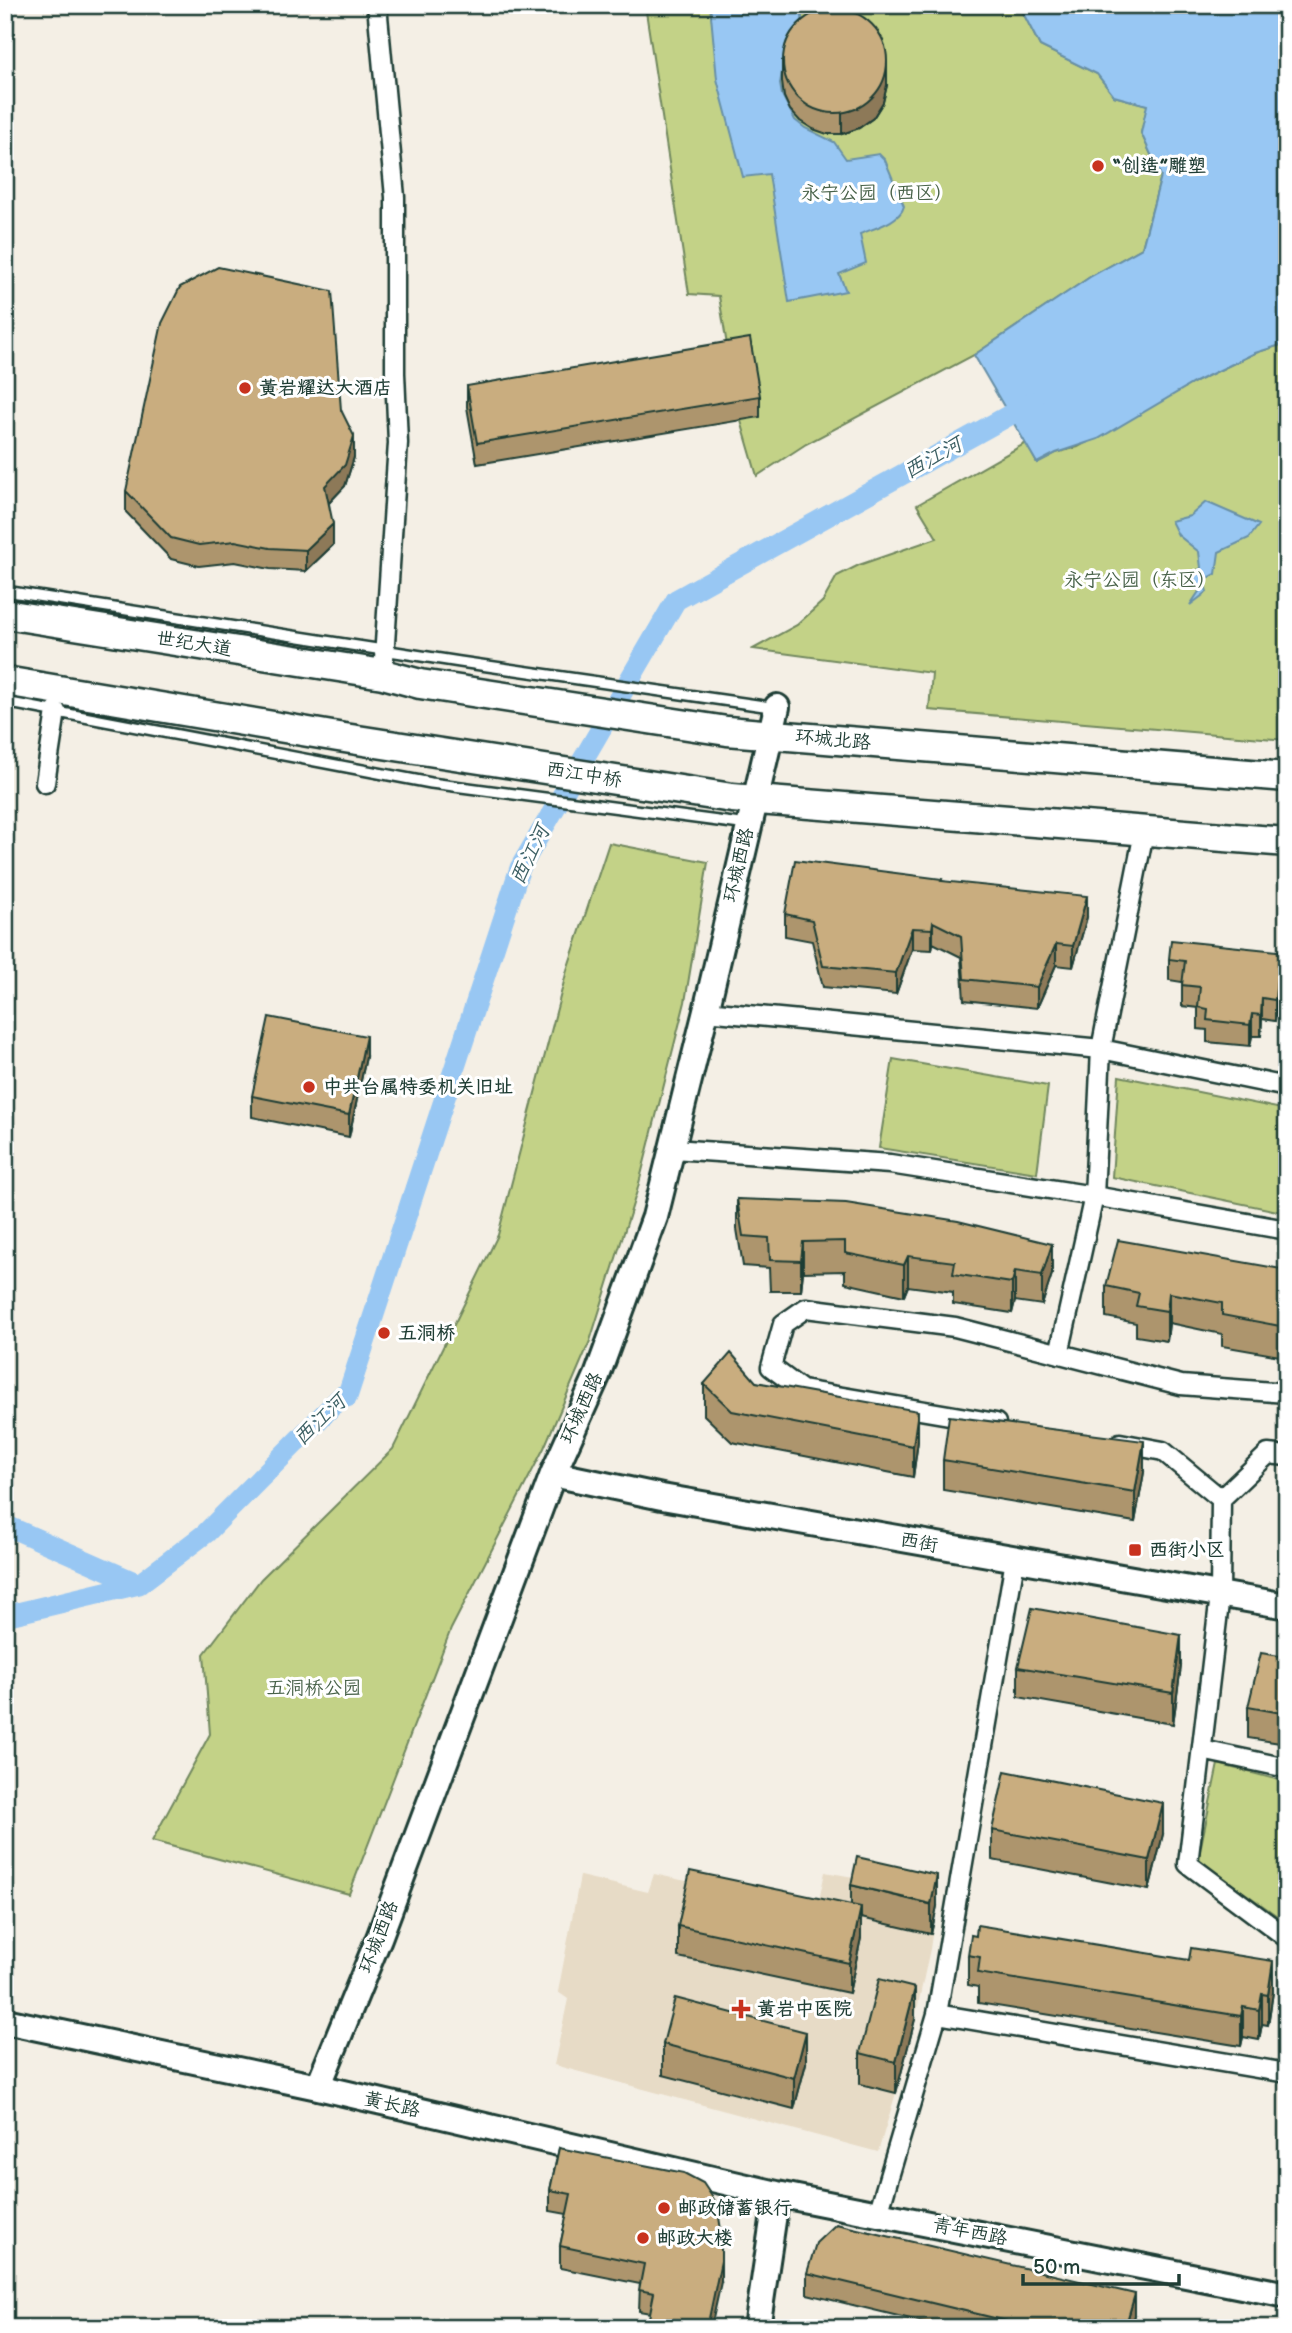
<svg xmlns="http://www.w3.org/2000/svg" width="1292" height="2333" viewBox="0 0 1292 2333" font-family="'Balsamiq Sans','LXGW WenKai TC',sans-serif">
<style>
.built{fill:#e7dbc6}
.green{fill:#c3d287;stroke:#71885e;stroke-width:2}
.water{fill:#98c7f3;stroke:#6890a7;stroke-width:2}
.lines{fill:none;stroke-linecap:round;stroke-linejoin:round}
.canal{stroke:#98c7f3;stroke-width:21}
.lane-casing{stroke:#1f3d34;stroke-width:14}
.street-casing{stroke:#1f3d34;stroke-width:23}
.secondary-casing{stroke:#1f3d34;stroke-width:30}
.primary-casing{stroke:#1f3d34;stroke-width:33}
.lane{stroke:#fff;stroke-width:9}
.street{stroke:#fff;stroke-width:18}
.secondary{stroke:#fff;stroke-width:24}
.primary{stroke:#fff;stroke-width:28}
.wall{fill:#ad956d;stroke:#1f3d34;stroke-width:2}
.shaded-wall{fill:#8d7959;stroke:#1f3d34;stroke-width:2}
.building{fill:#c9ad7f;stroke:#1f3d34;stroke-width:2}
.poi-dot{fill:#c8321e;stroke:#fff;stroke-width:2.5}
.labels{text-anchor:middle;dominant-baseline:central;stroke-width:6;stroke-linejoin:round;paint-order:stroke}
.poi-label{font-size:19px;font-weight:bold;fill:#1f3d34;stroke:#fff;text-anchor:start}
.park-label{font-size:19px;fill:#486249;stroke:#fff}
.street-label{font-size:19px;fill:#1f3d34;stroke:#fff}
.water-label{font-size:21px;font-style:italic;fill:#3d6064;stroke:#fff}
</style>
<rect width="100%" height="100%" fill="#f4efe5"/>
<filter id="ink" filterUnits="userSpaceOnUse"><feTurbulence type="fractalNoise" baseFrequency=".0143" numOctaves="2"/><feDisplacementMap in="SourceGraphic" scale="14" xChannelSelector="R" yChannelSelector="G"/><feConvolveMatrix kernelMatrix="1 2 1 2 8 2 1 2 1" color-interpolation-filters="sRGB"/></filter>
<g filter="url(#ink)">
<path class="built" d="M825 1872 938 1892 930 1949 915 2019 896 2093 878 2152 554 2065 568 1999 558 1992 580 1876 648 1892 654 1874 817 1910Z"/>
<path class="green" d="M645 5H1019L1040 46 1097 74 1114 96 1148 105 1141 133 1161 176 1142 248 1090 277 974 355 806 444 757 476 737 407 719 296 689 294Z
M1287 343V740L929 710 932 673 753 649 797 625 823 601 837 576 859 565 937 538 917 505 1026 443 1037 463 1056 453 1078 447 1195 382 1255 353Z
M609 843 708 862 685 1002 637 1191 590 1341 544 1448 451 1629 349 1894 152 1841 210 1734 204 1654 261 1579 393 1449 498 1235 567 970Z
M893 1059 1048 1086 1037 1173 879 1148Z
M1119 1076 1287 1110V1213L1112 1177Z
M1218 1764 1287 1782V1923L1198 1860Z"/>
<path class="water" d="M710 5H800L803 23 782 71 780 84 782 95 795 120 805 128 834 142 846 159 879 154 885 160 904 206C900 222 874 228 860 234L866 263 839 274 846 291 789 302 769 174 743 177 717 79Z
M1019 5H1287V343L1255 353 1195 382 1098 439 1056 453 1037 463 974 355 1090 277 1142 248 1161 176 1141 133 1147 105 1114 96 1097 74 1040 46Z
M1206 502 1259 525 1249 538 1219 552 1216 574 1204 580 1207 592 1190 605 1200 590 1188 576 1201 568 1199 552 1178 535 1171 521 1190 516Z"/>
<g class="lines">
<path class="canal" d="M5 1525 139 1584
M5 1616 139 1584 206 1533 342 1396 347 1397 520 868 676 600 1033 402"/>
<g class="lane-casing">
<path id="lane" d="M5 591 460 662 764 706
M5 702 431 783 748 825"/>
</g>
<g class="street-casing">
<path id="street" d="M377 5 395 197V373L398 443 383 674
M45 783 56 711
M706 1011 1101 1049 1287 1087
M673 1149 890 1164 1094 1196 1287 1230
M1059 1354 1094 1196 1101 1049 1144 832
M996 1423 802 1390 771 1367 783 1324 806 1308 955 1327 1181 1385 1287 1393
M1120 1443 1163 1451 1221 1499
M1287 1456 1268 1454 1221 1499 1220 1595 1188 1864 1287 1938
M1202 1750 1287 1768
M937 2014 1287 2073
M878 2214 937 2014 1015 1560"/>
</g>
<g class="secondary-casing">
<path id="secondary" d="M553 1474 662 1497 1287 1606
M5 2021 318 2087 777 2194 1287 2295
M318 2087 379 1938 553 1474 597 1376 655 1217 706 1011 777 707
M757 2328 777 2194"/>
</g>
<g class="primary-casing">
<path id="primary" d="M5 614 383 674 420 684 727 731 1287 777
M5 681 338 737 732 798 1287 842"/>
</g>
<use href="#lane" class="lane"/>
<use href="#street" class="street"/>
<use href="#secondary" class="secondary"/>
<use href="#primary" class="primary"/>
</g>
<path class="wall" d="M782 61 887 85 883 102 873 118 859 128 842 134H827L813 129 800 121 790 110 784 97 782 82Z
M467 386 760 396V417L477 464 467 407Z
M341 410 354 457 345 486 329 503 333 545 306 571 270 569 235 562 199 566 171 559 126 512V491Z
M942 881 1087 917 1073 967 1056 965 1037 1008 964 1000 961 957 933 943 932 950 912 949 896 994 823 987 812 941 785 936V914Z
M1287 952 1286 999 1277 998 1275 1021 1262 1019 1261 1036H1252L1250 1046 1207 1042V1030L1198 1029V1008L1182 1006V982L1169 980V959Z
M366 1057 349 1137 252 1117V1096Z
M737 1199 1052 1274 1042 1305 1015 1301 1012 1313 953 1304V1292L908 1286 904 1296 845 1283V1271L803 1272 801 1291H770L769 1268 743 1266 737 1229Z
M1287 1270V1343L1281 1342 1280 1356 1222 1346V1334L1169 1323 1167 1341 1136 1336V1323L1106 1317V1286Z
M756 1382 918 1441 913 1477 732 1442 704 1415V1384Z
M943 1460 1144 1472 1135 1522 943 1490Z
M1287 1657V1744L1248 1738V1707Z
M1181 1666 1173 1724 1018 1697V1667Z
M992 1830 1163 1834 1149 1890 992 1860Z
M851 1885 937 1906 931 1934 861 1918V1938L849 1993 678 1957V1926L851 1905Z
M968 1955 1273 1992 1268 2025 1262 2024 1259 2040 1243 2037 1241 2046 978 2003V1987L968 1985Z
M915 2019 896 2093 860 2084V2053Z
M663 2044 806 2063 794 2109 663 2075Z
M559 2148 721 2282 650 2313 639 2311 640 2284 560 2268V2246L567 2214 550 2211V2190Z
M807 2273 1135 2315 1131 2328H948L807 2294Z"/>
<path class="shaded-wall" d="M887 64V85L883 102 873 118 859 128 842 134V113Z
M354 436V457L345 486 325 507V486Z
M333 524V545L306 571V550Z
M1087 896V917L1073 967V946Z
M933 922V943L932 950V929Z
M912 928V949L896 994V973Z
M1056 944V965L1037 1008V987Z
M1277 977V998L1275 1021V1000Z
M1262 998V1019L1261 1036V1015Z
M1252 1014V1036L1250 1046V1025Z
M366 1036V1057L349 1137V1115Z
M803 1242V1272L801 1291V1261Z
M1052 1244V1274L1042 1305V1275Z
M908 1256V1286L904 1296V1265Z
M1015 1271V1301L1012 1313V1283Z
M1169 1293V1323L1167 1341V1311Z
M1281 1312V1342L1280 1356V1326Z
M918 1411V1441L913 1477V1446Z
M1144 1441V1472L1135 1522V1492Z
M1181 1635V1666L1173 1724V1693Z
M1163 1803V1834L1149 1890V1860Z
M937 1875V1906L931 1934V1904Z
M861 1907V1938L849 1993V1963Z
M1273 1961V1992L1268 2025V1995Z
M915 1988V2019L896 2093V2062Z
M1262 1994V2024L1259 2040V2010Z
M1243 2007V2037L1241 2046V2016Z
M806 2032V2063L794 2109V2078Z
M721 2230V2282L711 2328H707Z
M1135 2294V2315L1131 2328H1125Z"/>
<path class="building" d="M783 61a52 52 0 1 1 104 0a52 52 0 1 1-104 0Z
M218 267 332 291 341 410 354 436 345 465 325 486 333 524 306 550 270 548 235 541 199 545 171 538 126 491 162 323 180 287Z
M750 338 760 396 477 443 467 386Z
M795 860 942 879 941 881 1087 896 1073 946 1056 944 1037 987 964 979 961 936 933 922 932 929 912 928 896 973 823 966 812 920 785 914Z
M1171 940 1287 952 1286 978 1277 977 1275 1000 1262 998 1261 1015 1252 1014 1250 1025 1207 1020 1208 1009 1198 1007 1200 987 1182 985 1185 961 1169 959Z
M269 1017 366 1036 349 1115 252 1096Z
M737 1199 846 1203 958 1221 1052 1244 1042 1275 1015 1271 1012 1283 953 1274 955 1262 908 1256 904 1265 845 1253V1241L803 1242 801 1261 770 1260 769 1238 743 1236Z
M1118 1240 1287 1270V1312H1281L1280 1326 1222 1315V1303L1169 1293 1167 1311 1136 1306 1139 1293 1106 1286Z
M731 1353 756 1382 918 1411 913 1446 732 1411 704 1384Z
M949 1416 1144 1441 1135 1492 943 1460Z
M1032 1608 1181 1635 1173 1693 1018 1667Z
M1261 1653 1287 1657V1714L1248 1707Z
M1005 1771 1163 1803 1149 1860 992 1830Z
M857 1857 937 1875 931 1904 851 1885Z
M690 1871 861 1907 849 1963 678 1926Z
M977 1925 1189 1960 1191 1948 1273 1961 1268 1995 1262 1994 1259 2010 1243 2007 1241 2016 978 1973 980 1957 968 1955 971 1935 976 1936Z
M879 1979 915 1988 896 2062 860 2053Z
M675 1998 806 2032 794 2078 663 2044Z
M559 2148 684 2173 703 2183 717 2204 721 2230V2261L707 2328H647L654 2293 639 2290 644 2264 560 2246 571 2194 550 2190Z
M836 2224 1135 2294 1125 2328H1036L807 2273 816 2243Z"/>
</g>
<g class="poi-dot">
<circle cx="1098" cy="166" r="7"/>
<circle cx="245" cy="388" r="7"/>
<circle cx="309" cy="1087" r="7"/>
<circle cx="384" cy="1333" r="7"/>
<rect x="1128" y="1543" width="14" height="14" rx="3.5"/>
<path d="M737.5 1998.5h7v7h7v7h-7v7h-7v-7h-7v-7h7z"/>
<circle cx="664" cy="2208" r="7"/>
<circle cx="643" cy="2238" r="7"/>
</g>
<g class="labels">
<g class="poi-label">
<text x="1112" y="166">“创造”雕塑</text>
<text x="259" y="388">黄岩耀达大酒店</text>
<text x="323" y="1087">中共台属特委机关旧址</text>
<text x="398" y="1333">五洞桥</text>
<text x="1149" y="1550">西街小区</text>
<text x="757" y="2009">黄岩中医院</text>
<text x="678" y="2208">邮政储蓄银行</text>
<text x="657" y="2238">邮政大楼</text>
</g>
<g class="park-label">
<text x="877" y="193">永宁公园（西区）</text>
<text x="1140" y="580">永宁公园（东区）</text>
<text x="314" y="1688">五洞桥公园</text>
</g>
<g class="street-label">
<text transform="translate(194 644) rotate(9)">世纪大道</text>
<text transform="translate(833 740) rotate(5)">环城北路</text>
<text transform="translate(584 775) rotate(9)">西江中桥</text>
<text transform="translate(739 865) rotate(-77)">环城西路</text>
<text transform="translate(582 1408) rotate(-66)">环城西路</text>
<text transform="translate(919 1543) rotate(10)">西街</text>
<text transform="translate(379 1937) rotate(-69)">环城西路</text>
<text transform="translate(392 2105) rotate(13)">黄长路</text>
<text transform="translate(970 2232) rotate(11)">青年西路</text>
</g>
<g class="water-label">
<text transform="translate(933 458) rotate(-29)">西江河</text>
<text transform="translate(530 855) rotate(-64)">西江河</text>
<text transform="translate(320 1420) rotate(-44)">西江河</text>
</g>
</g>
<rect width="1292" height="2333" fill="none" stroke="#fff" stroke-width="28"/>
<rect x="14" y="14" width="1264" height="2305" fill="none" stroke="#1f3d34" stroke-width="2.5" filter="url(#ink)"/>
<path d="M1023 2274v10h156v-10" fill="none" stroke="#1f3d34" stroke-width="3.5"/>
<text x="1033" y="2274" font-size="21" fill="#1f3d34" stroke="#ffffff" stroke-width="5" paint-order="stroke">50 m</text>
</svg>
